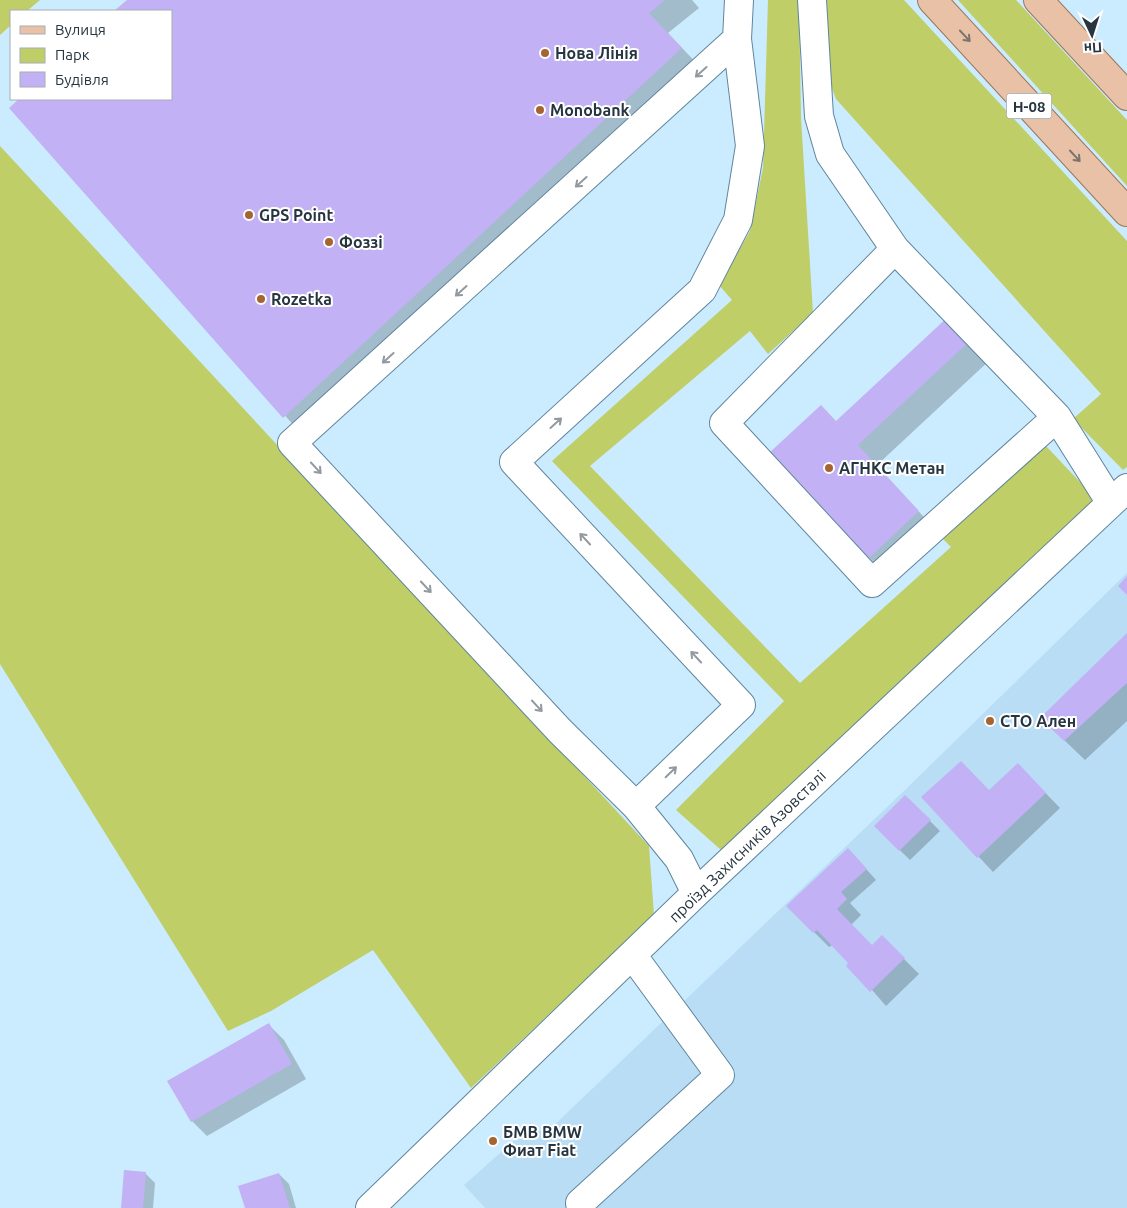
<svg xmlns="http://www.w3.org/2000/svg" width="1127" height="1208" viewBox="0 0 1127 1208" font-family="Ubuntu,sans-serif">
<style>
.built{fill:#b9ddf4}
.green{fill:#bfce67}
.shadow{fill:#0003}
.building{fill:#c2b1f4}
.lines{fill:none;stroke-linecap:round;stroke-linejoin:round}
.minor-casing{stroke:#60859c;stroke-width:30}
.major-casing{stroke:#9a755b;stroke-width:30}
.minor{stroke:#fff;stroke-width:28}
.major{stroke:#e8c1a6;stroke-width:28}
.oneway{stroke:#7d746d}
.oneway2{stroke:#929a9f}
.poi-dot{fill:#a66431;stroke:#fff;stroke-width:2}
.labels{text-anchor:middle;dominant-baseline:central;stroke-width:4;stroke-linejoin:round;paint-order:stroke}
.shield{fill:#fff;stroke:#677279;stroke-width:1}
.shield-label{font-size:15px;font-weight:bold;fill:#26353f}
.poi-label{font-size:16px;font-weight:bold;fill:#26353f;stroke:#fff;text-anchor:start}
.street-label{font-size:16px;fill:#26353f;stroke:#fff}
</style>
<rect width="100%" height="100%" fill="#cbebff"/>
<path class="built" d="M1127 573V1208H485L464 1185 525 1131H548L905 790Z"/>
<path class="green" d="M0 0H40L27 11H11V25L0 35Z
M768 0H799L801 118 813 313 768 354 750 331 590 466 800 683 951 547 943 539 1045 445 1097 500 721 850 676 810 784 701 552 461 732 300 719 285 750 231 763 168Z
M826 0H904L1127 241V467L1123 470 1073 419 1101 394 836 99 829 80Z
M958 0H1016L1127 120V186Z
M0 146 649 846 654 915 471 1088 373 950 271 1011 228 1031 0 664Z"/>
<path class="shadow" d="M128 0H692L699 8 668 33 701 68 304 437 11 108 21 99H171V11H116Z
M950 317 991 359 876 466 938 532 889 578 770 454 837 423Z
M1127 635V721L1085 760 1062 738Z
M1033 780 1060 808 993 872 923 797 989 791Z
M905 796 940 831 910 860 875 826Z
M858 860 876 880 850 903 861 915 851 925 872 946 882 937 919 974 886 1006 833 945 829 947 788 906Z
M269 1025 284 1040 306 1079 207 1136 192 1121Z
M145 1173 155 1183 153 1208H123Z
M279 1174 289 1184 296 1208H246Z"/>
<path class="building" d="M127 0H665L649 13 682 48 283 418 9 108 19 99H171V11H114Z
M950 315 972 339 858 445 919 511 868 559 768 454 821 405 836 421Z
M1127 576V595L1118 586Z
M1127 633V683L1064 741 1040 718Z
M961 761 989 790 1018 763 1046 793 977 858 921 797Z
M905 795 931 820 899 851 874 826Z
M848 848 867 869 841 892 847 899 837 909 872 945 882 935 905 958 870 992 846 966 848 963 817 930 813 933 786 906Z
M269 1023 292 1064 191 1122 167 1081Z
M124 1170 146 1172 143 1208H121Z
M279 1173 290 1208H245L238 1186Z"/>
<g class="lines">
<g class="minor-casing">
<path id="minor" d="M812 0 819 116 830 154 895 249 1057 417 1111 503
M895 249 724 423 872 583 1057 417
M636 806 741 705 514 462 702 290 738 220 750 146 737 39 739 0
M696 893 679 859 636 806 560 731 292 443 737 39
M580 1203 720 1075 633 956
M370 1208 696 893 1127 488"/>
</g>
<g class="major-casing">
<path id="major" d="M932 0 1127 212
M1038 0 1127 96"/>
</g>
<use href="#minor" class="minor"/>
<use href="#major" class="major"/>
</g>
<defs><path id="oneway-shaft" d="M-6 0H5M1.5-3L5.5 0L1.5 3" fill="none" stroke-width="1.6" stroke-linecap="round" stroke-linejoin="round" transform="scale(1.25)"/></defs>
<g class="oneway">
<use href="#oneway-shaft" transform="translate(965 36) rotate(47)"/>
<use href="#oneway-shaft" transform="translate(1075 156) rotate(47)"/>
</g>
<g class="oneway2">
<use href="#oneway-shaft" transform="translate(701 72) rotate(138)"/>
<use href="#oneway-shaft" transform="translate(581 182) rotate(138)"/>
<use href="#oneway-shaft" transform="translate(461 291) rotate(138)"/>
<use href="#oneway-shaft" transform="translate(388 358) rotate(138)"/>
<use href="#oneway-shaft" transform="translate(556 423) rotate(-42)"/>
<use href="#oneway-shaft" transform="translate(316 468) rotate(47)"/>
<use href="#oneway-shaft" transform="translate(585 539) rotate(-133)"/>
<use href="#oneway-shaft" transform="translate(426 587) rotate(47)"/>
<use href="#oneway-shaft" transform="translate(696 657) rotate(-133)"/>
<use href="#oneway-shaft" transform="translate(537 706) rotate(47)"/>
<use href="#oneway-shaft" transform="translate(671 772) rotate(-44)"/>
</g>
<g class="poi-dot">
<circle cx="545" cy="53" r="5"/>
<circle cx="540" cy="110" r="5"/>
<circle cx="249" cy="215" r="5"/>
<circle cx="329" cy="242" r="5"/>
<circle cx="261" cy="299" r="5"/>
<circle cx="829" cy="468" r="5"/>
<circle cx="990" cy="721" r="5"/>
<circle cx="493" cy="1141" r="5"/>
</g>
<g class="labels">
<rect class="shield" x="1006.5" y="93.5" width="45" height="25" rx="4"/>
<g class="shield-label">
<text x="1029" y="106">Н-08</text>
</g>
<g class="poi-label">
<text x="555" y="53">Нова Лінія</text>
<text x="550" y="110">Monobank</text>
<text x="259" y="215">GPS Point</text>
<text x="339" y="242">Фоззі</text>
<text x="271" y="299">Rozetka</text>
<text x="839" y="468">АГНКС Метан</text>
<text x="1000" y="721">СТО Ален</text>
<text x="503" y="1132">БМВ BMW<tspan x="503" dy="18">Фиат Fiat</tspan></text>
</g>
<g class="street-label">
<text transform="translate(747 846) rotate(-44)">проїзд Захисників Азовсталі</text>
</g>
</g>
<rect x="10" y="10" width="162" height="90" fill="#ffffff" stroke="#a8aeb2"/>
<rect x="20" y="26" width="25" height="8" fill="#e8c1a6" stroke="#a8aeb2"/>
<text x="55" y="35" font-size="15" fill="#26353f">Вулиця</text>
<rect x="20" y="48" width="25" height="15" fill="#bfce67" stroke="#a8aeb2"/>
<text x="55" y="60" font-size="15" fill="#26353f">Парк</text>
<rect x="20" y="72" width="25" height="15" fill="#c2b1f4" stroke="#a8aeb2"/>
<text x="55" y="85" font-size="15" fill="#26353f">Будівля</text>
<g transform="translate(1092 35) rotate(176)" stroke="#ffffff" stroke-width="4" paint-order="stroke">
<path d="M0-4L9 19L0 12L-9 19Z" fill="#26353f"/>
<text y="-8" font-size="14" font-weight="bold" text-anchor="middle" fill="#26353f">Пн</text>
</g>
</svg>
